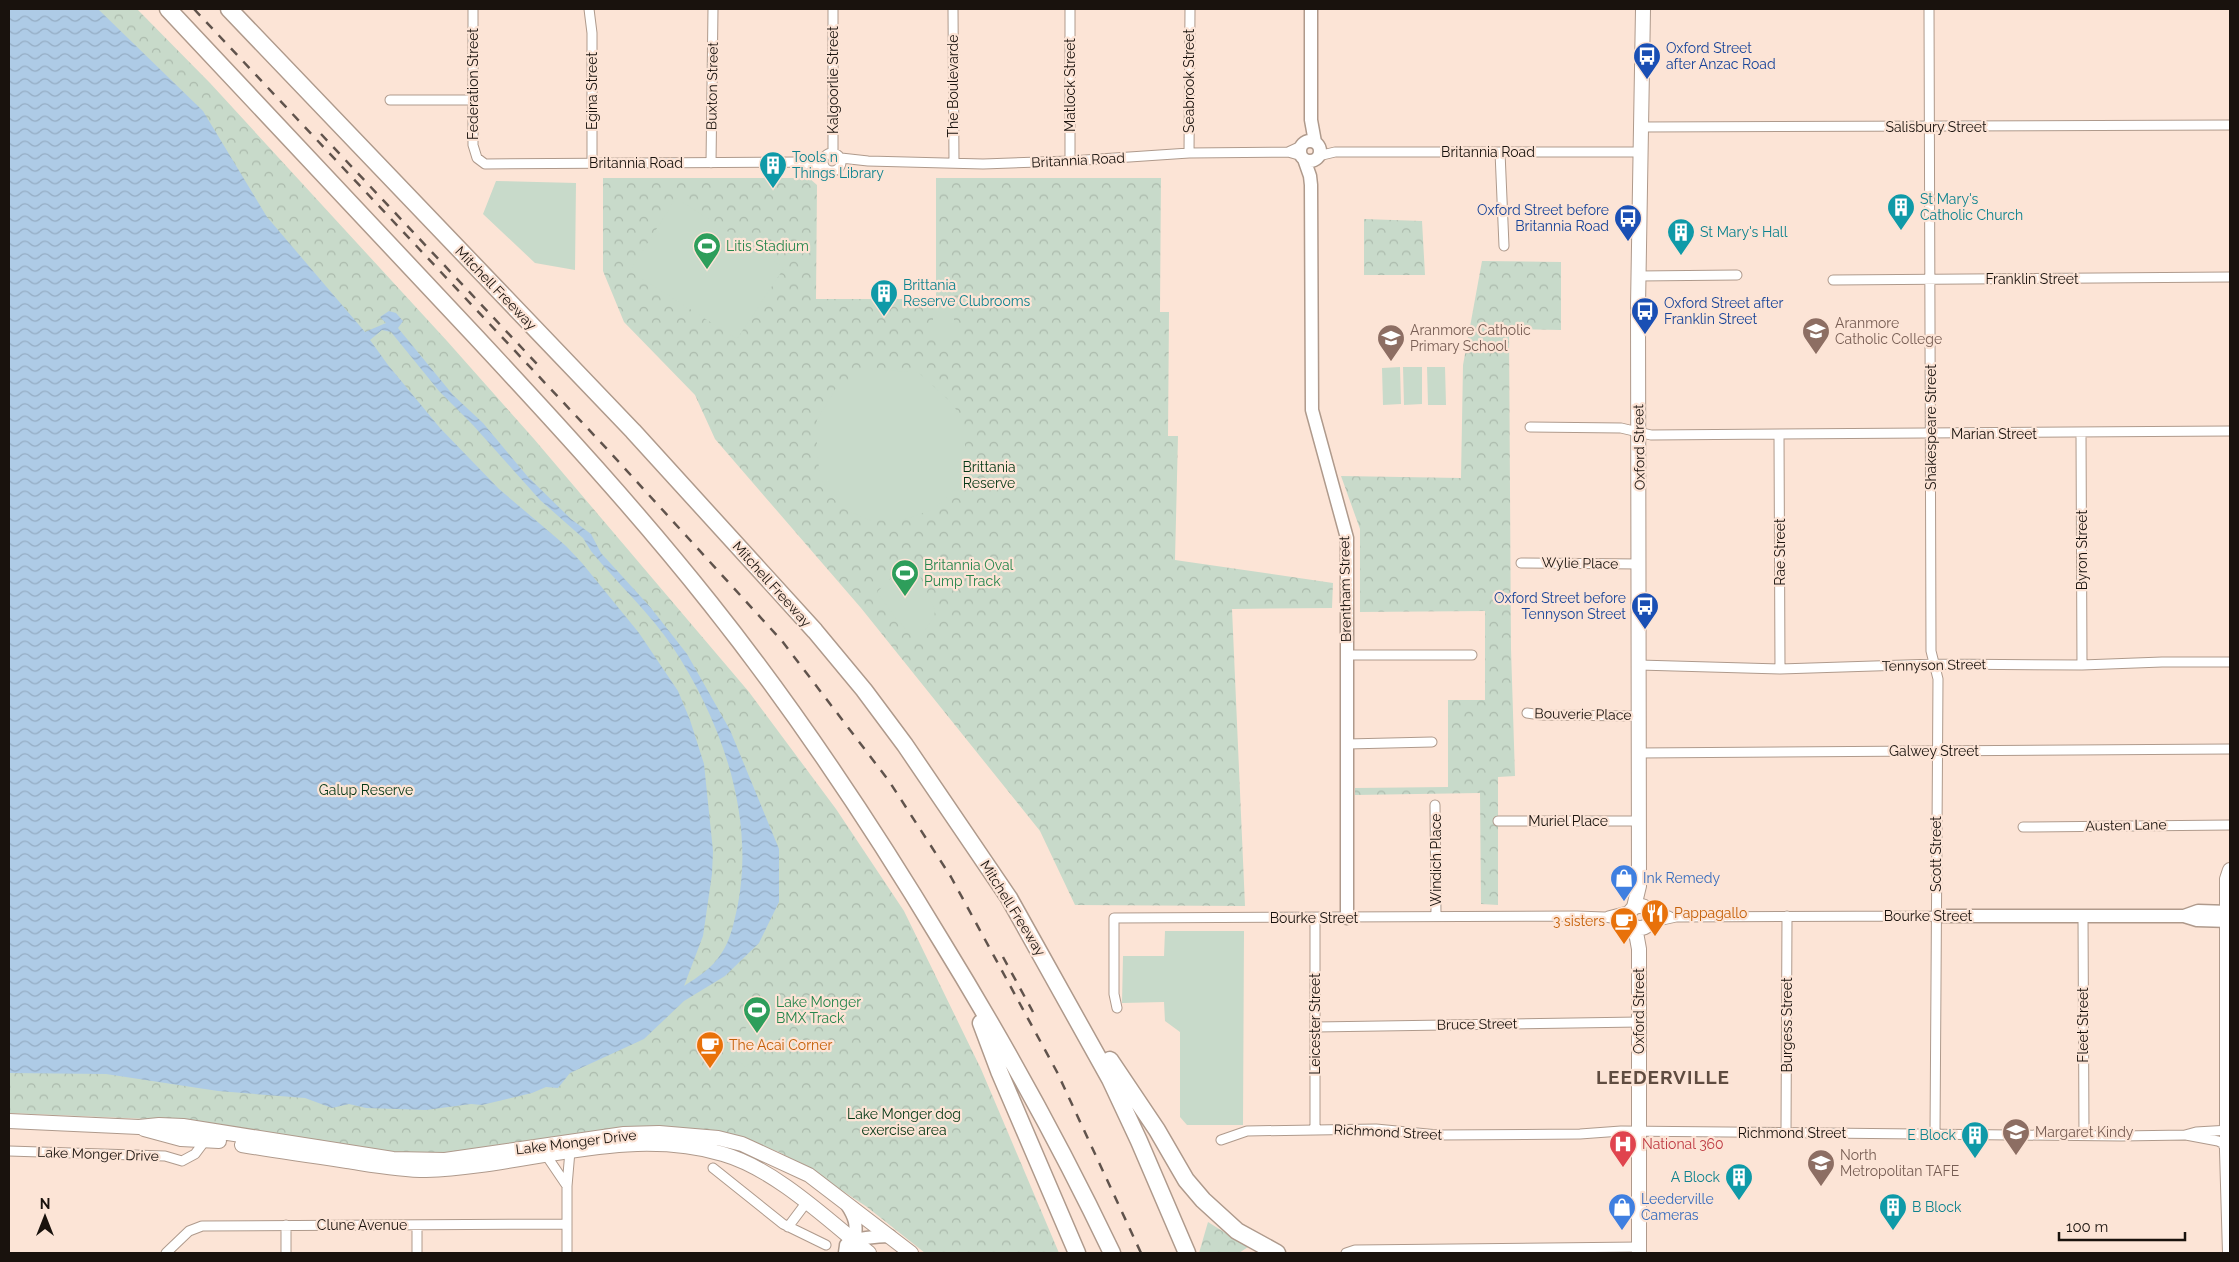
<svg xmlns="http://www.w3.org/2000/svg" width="2239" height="1262" viewBox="0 0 2239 1262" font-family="Raleway,sans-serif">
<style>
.forest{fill:url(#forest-crowns)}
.pitch{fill:#c8daca}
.water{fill:url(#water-waves);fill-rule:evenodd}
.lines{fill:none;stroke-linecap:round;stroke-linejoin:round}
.street-casing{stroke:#af9a8c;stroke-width:11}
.secondary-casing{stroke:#af9a8c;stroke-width:15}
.primary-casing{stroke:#af9a8c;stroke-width:16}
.highway-casing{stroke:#af9a8c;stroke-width:19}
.street{stroke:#fff;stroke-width:9}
.secondary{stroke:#fff;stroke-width:12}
.primary{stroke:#fff;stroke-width:14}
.highway{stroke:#fff;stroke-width:16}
.rail{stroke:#60534c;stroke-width:2.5;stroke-dasharray:9 9;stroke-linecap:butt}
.labels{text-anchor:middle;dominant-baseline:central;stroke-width:4.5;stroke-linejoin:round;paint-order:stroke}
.transit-label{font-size:14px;fill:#164399;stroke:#fce4d6;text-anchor:start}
.street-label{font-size:14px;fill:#19120d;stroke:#fce4d6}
.culture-label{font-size:14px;fill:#0d838f;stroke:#fce4d6;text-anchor:start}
.leisure-label{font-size:14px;fill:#27864d;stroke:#fce4d6;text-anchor:start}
.education-label{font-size:14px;fill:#785e54;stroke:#fce4d6;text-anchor:start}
.park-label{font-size:14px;fill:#043714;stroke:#fce4d6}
.shop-label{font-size:14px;fill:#366cbe;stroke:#fce4d6;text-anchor:start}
.food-label{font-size:14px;fill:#c56008;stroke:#fce4d6;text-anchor:start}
.health-label{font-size:14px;fill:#be3a42;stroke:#fce4d6;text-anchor:start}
.district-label{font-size:19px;font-weight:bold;letter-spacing:1px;fill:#5f4c40;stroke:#fce4d6}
</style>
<defs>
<pattern id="forest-crowns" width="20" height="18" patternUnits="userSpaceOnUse" patternTransform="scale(1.25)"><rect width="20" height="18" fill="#c8daca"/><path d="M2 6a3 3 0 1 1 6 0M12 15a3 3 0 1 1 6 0" fill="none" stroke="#abbaac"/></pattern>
<pattern id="water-waves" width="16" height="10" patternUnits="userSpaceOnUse" patternTransform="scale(1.25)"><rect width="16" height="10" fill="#aecbe6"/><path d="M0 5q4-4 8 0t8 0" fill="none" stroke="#95adc4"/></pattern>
</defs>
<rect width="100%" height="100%" fill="#fce4d6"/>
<path class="forest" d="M9 9H137L210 83 447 341 534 439 749 692 836 809 904 911 981 1069 1059 1253H925L867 1207 811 1170 779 1152 744 1139 444 1155 391 1154 219 1127 148 1119 9 1113Z
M603 178H809L817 185 816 299H936V178H1161L1160 312H1169L1168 436H1178L1175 560 1333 583 1332 608 1232 609 1245 906 1075 905 1040 831 861 608 715 439 695 395 624 322 603 271Z
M1364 219 1422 221 1425 275H1364Z
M1482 261 1561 262V330L1509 329 1511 649 1515 776 1498 777V905L1481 904 1480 793 1355 795V788L1448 787V700H1485V611L1360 612V529L1341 476 1461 478 1463 365Z
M1208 1222 1248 1247 1239 1253H1199Z"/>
<path class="pitch" d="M496 181 576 183 575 270 535 263 483 214Z
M676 198 784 268 737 339 630 271Z
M933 305H954V335H933Z
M1400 367 1401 404 1383 405 1382 368Z
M1403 367H1422V404L1404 405Z
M1427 367H1445L1446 405H1428Z
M874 369 919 373 953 404 965 427V458L960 485 934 509 900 521 870 520 844 509 827 492 820 474 817 454V420L836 388Z
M905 560 919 574 935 611 934 617 921 636H912L894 616 877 592 891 578 897 565Z
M1165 931H1244L1243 1125H1187L1180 1117V1032L1165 1021 1164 1002 1122 1003 1123 956H1164Z
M767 1001 786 1016 746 1067 727 1052Z"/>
<path class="water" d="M9 9H98L203 111 267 217 365 332 386 323 380 317 389 311 396 313 403 321 398 328 453 395 483 423 528 477 571 519 591 534 601 553 651 608 687 654 730 730 779 849V902L759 943 725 976 684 1001 644 1039 570 1073 558 1088 546 1087 532 1093 482 1105 471 1104 426 1110 366 1108 349 1104 332 1108 305 1098 218 1091 106 1074 9 1073ZM382 330 391 332 439 391 472 424 540 500 583 538 591 551C617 583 649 612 672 646 721 720 755 815 738 904 734 922 731 939 721 954 712 968 698 977 684 986L703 936 712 874 713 851 704 764 690 720 678 691 639 633 582 563 566 546 499 489 440 428 388 365 370 340Z"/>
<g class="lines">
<g class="street-casing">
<path id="street" d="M473 9V145L477 158 485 164 797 162 824 166
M589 9 592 33V163
M953 9 954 163
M1929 9 1931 651 1938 679 1935 1135
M390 100H472
M1641 127 2230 125
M833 152V9
M1288 152 1301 146
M1500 152 1504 246
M823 162a9 9 0 1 1 18 0a9 9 0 1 1-18 0Z
M1189 153 1190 9
M1318 156 1335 152H1641
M841 158 868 161 983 164 1070 161 1189 153 1288 152 1302 156
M1070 161V9
M711 163 713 9
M1639 276 1737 275
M1833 280 2230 277
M1530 427 1621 428 1651 435 2230 431
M2081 434 2082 665
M1779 435 1780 669
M1521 563 1640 564
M1346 655H1472
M1639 665 1780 669 1936 664 2082 665 2162 662H2230
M1527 713 1541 715 1639 716
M1347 744 1432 742
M1639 753 2230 749
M1435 805 1436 916
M1498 821H1639
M2023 827 2230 825
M1649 911 1669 916
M2083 915 2084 1135
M1608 916 1631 910
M1315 918V1130
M1649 923 1676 917 1936 916
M1117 1008 1114 994V918L1577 916 1605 917 1630 921
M1316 1027 1639 1022
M1786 1133 1787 916
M2186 1135 2218 1141 2222 1143 2227 1151
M1221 1140 1247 1131 1376 1129 1438 1135 1580 1134 1621 1131 2121 1136 2185 1135 2196 1132 2230 1130
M9 1151 165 1156 182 1161 195 1154 207 1138
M546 1155 567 1186
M713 1168 783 1224 826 1245
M286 1225V1253
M417 1225V1253
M788 1227 806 1203
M166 1253 189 1231 202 1226 567 1224
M567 1253V1186L570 1151
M1346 1253 1355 1250 1639 1247"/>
</g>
<g class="secondary-casing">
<path id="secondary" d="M1311 9V120L1315 142
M1300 151a10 10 0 1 1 20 0a10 10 0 1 1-20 0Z
M1304 159 1310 176 1311 185 1312 410 1347 538V918
M1936 916H2184L2197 920 2230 921
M2184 916 2198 911 2230 912
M847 1205C862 1228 852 1230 856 1253
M845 1253C845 1251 846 1247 846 1245 850 1238 882 1236 890 1236"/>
</g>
<g class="primary-casing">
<path id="primary" d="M1629 917a11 11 0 1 1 22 0a11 11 0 1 1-22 0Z
M1634 907 1639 886 1638 306 1643 9
M1635 927 1639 949V1253
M9 1121 139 1127 159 1125 183 1126 393 1159 445 1160 624 1134 659 1133 718 1138 742 1144 809 1175 911 1253
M144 1129 181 1139 219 1141
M242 1145C277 1151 312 1156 347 1161 373 1165 399 1170 426 1170 525 1167 624 1125 723 1154 775 1169 827 1219 869 1253
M2230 1253 2227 1151V879L2230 870"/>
</g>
<g class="highway-casing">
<path id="highway" d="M168 9C270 119 374 227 476 337 557 424 637 511 710 603 796 711 871 824 942 942 1004 1043 1061 1146 1112 1253
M229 9 633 431 815 631 864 690 905 745 1009 898 1110 1079 1139 1141 1187 1253
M981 1023 999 1071 1077 1253
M1110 1060 1157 1130 1186 1180 1203 1200 1237 1231 1277 1253"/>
</g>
<use href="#street" class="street"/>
<use href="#secondary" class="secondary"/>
<use href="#primary" class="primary"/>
<use href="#highway" class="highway"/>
<path class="rail" d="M194 9 607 449 782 641 889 781 951 877 1057 1072 1141 1253
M321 134 537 364
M1003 957 1033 1012"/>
</g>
<defs>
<g id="bus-pin" transform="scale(1.4375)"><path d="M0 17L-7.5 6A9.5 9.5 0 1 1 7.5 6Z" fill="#1a4fb4" stroke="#fce4d6"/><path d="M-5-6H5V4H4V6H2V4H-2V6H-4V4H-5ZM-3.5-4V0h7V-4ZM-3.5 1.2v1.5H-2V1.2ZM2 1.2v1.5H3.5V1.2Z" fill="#fff"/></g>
<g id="building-pin" transform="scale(1.4375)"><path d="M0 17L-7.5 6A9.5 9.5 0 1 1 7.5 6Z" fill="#0f9aa8" stroke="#fce4d6"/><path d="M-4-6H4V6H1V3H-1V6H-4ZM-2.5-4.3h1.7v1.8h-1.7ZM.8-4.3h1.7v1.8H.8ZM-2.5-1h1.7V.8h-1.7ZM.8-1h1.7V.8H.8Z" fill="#fff"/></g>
<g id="stadium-pin" transform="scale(1.4375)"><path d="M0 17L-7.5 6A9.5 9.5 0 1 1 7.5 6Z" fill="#2e9e5b" stroke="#fce4d6"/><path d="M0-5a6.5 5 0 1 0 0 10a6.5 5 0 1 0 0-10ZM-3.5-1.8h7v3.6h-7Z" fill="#fff"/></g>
<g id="school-pin" transform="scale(1.4375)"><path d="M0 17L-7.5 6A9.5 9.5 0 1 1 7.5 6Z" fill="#8d6e63" stroke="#fce4d6"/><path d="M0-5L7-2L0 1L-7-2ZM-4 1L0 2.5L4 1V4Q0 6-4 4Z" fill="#fff"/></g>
<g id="shop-pin" transform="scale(1.4375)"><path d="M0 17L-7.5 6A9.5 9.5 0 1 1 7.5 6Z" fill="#3f7fe0" stroke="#fce4d6"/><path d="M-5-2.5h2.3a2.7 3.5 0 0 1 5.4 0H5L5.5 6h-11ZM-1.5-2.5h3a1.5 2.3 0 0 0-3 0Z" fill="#fff"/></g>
<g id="restaurant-pin" transform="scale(1.4375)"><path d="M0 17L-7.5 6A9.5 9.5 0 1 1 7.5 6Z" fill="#e8710a" stroke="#fce4d6"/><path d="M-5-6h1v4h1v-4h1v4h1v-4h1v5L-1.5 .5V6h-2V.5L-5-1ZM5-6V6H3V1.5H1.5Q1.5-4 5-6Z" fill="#fff"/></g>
<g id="cafe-pin" transform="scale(1.4375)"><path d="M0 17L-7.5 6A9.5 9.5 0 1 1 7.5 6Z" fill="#e8710a" stroke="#fce4d6"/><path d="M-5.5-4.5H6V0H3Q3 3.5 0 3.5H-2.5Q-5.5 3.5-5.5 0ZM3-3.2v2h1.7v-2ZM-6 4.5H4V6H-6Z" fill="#fff"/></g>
<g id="hospital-pin" transform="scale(1.4375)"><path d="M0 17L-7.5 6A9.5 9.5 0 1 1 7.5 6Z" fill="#e0444e" stroke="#fce4d6"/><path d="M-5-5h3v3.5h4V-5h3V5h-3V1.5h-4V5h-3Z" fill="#fff"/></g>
<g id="university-pin" transform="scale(1.4375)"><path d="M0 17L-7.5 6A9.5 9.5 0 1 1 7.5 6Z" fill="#8d6e63" stroke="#fce4d6"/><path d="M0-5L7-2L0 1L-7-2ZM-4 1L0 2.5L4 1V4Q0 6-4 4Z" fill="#fff"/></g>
</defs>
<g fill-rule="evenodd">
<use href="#bus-pin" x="1647" y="56"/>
<use href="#building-pin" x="773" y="165"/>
<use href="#building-pin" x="1901" y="207"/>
<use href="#bus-pin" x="1628" y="218"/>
<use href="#building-pin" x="1681" y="232"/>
<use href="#stadium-pin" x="707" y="246"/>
<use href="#building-pin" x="884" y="293"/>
<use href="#bus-pin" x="1645" y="311"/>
<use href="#school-pin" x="1816" y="331"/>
<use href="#school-pin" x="1391" y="338"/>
<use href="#stadium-pin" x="905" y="573"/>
<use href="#bus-pin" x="1645" y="606"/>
<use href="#shop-pin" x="1624" y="878"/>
<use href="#restaurant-pin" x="1655" y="913"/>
<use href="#cafe-pin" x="1624" y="921"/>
<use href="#stadium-pin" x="757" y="1010"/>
<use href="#cafe-pin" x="710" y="1045"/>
<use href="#school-pin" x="2016" y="1132"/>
<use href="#building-pin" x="1975" y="1135"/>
<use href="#hospital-pin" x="1623" y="1144"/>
<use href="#university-pin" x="1821" y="1163"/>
<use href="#building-pin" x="1739" y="1177"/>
<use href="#shop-pin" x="1622" y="1207"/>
<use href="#building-pin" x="1893" y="1207"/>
</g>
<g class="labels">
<g class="transit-label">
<text x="1666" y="48">Oxford Street<tspan x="1666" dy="16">after Anzac Road</tspan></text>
<text x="1609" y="210" text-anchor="end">Oxford Street before<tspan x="1609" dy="16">Britannia Road</tspan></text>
<text x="1664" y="303">Oxford Street after<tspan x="1664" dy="16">Franklin Street</tspan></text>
<text x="1626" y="598" text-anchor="end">Oxford Street before<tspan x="1626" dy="16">Tennyson Street</tspan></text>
</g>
<g class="street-label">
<text transform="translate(833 80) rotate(-90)">Kalgoorlie Street</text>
<text transform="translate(1189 81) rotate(-90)">Seabrook Street</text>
<text transform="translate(473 84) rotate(-90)">Federation Street</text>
<text transform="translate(1070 85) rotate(-90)">Matlock Street</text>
<text transform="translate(712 86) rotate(-89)">Buxton Street</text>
<text transform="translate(953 86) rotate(-90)">The Boulevarde</text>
<text transform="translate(592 91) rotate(-90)">Egina Street</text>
<text x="1936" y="127">Salisbury Street</text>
<text x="1488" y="152">Britannia Road</text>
<text transform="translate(1078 160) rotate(-3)">Britannia Road</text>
<text x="636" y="163">Britannia Road</text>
<text x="2032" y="279">Franklin Street</text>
<text transform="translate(496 288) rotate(46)">Mitchell Freeway</text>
<text transform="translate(1931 427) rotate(-90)">Shakespeare Street</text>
<text x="1994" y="434">Marian Street</text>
<text transform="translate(1639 447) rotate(-91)">Oxford Street</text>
<text transform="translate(2082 550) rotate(-90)">Byron Street</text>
<text transform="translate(1780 552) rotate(-90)">Rae Street</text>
<text transform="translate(1580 563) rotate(1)">Wylie Place</text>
<text transform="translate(772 584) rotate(48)">Mitchell Freeway</text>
<text transform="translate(1345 589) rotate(-91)">Brentham Street</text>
<text transform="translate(1934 665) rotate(-1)">Tennyson Street</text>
<text transform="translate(1583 714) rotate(1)">Bouverie Place</text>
<text x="1934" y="751">Galwey Street</text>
<text x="1568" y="821">Muriel Place</text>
<text transform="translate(2126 825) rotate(-1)">Austen Lane</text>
<text transform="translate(1936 854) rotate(-90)">Scott Street</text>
<text transform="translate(1436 860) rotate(-90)">Windich Place</text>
<text transform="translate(1013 908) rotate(58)">Mitchell Freeway</text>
<text x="1928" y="916">Bourke Street</text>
<text x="1314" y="918">Bourke Street</text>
<text transform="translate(1639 1011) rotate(-90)">Oxford Street</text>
<text transform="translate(1315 1024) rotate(-90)">Leicester Street</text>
<text transform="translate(1477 1024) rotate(-1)">Bruce Street</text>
<text transform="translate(1787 1025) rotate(-90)">Burgess Street</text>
<text transform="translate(2083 1025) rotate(-90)">Fleet Street</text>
<text transform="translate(1388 1132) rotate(3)">Richmond Street</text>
<text x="1792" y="1133">Richmond Street</text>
<text transform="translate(576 1142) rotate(-7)">Lake Monger Drive</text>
<text transform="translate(98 1154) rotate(2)">Lake Monger Drive</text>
<text x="362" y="1225">Clune Avenue</text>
</g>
<g class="culture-label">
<text x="792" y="157">Tools n<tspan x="792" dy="16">Things Library</tspan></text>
<text x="1920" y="199">St Mary's<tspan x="1920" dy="16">Catholic Church</tspan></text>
<text x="1700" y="232">St Mary's Hall</text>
<text x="903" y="285">Brittania<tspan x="903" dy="16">Reserve Clubrooms</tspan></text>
<text x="1956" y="1135" text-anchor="end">E Block</text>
<text x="1720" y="1177" text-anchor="end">A Block</text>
<text x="1912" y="1207">B Block</text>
</g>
<g class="leisure-label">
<text x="726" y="246">Litis Stadium</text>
<text x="924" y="565">Britannia Oval<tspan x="924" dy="16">Pump Track</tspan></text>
<text x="776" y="1002">Lake Monger<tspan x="776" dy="16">BMX Track</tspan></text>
</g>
<g class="education-label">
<text x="1835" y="323">Aranmore<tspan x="1835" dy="16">Catholic College</tspan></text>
<text x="1410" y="330">Aranmore Catholic<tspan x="1410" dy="16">Primary School</tspan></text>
<text x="2035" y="1132">Margaret Kindy</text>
<text x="1840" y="1155">North<tspan x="1840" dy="16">Metropolitan TAFE</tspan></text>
</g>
<g class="park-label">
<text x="989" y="467">Brittania<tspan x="989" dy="16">Reserve</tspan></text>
<text x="366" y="790">Galup Reserve</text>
<text x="904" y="1114">Lake Monger dog<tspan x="904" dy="16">exercise area</tspan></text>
</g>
<g class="shop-label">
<text x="1643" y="878">Ink Remedy</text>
<text x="1641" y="1199">Leederville<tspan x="1641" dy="16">Cameras</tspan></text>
</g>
<g class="food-label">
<text x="1674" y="913">Pappagallo</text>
<text x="1605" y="921" text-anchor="end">3 sisters</text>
<text x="729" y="1045">The Acai Corner</text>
</g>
<g class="health-label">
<text x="1642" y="1144">National 360</text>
</g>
<g class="district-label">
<text x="1663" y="1077">LEEDERVILLE</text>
</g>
</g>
<rect width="2239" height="1262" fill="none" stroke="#19120d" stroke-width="20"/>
<g transform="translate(45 1217)" stroke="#fce4d6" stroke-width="4" paint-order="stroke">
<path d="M0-4L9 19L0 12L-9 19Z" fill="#19120d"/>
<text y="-8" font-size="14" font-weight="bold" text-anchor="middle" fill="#19120d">N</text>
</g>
<path d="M2059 1232v8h126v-8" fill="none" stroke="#19120d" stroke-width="2.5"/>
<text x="2066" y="1232" font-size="15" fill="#19120d" stroke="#fce4d6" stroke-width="4" paint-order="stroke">100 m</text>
</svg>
